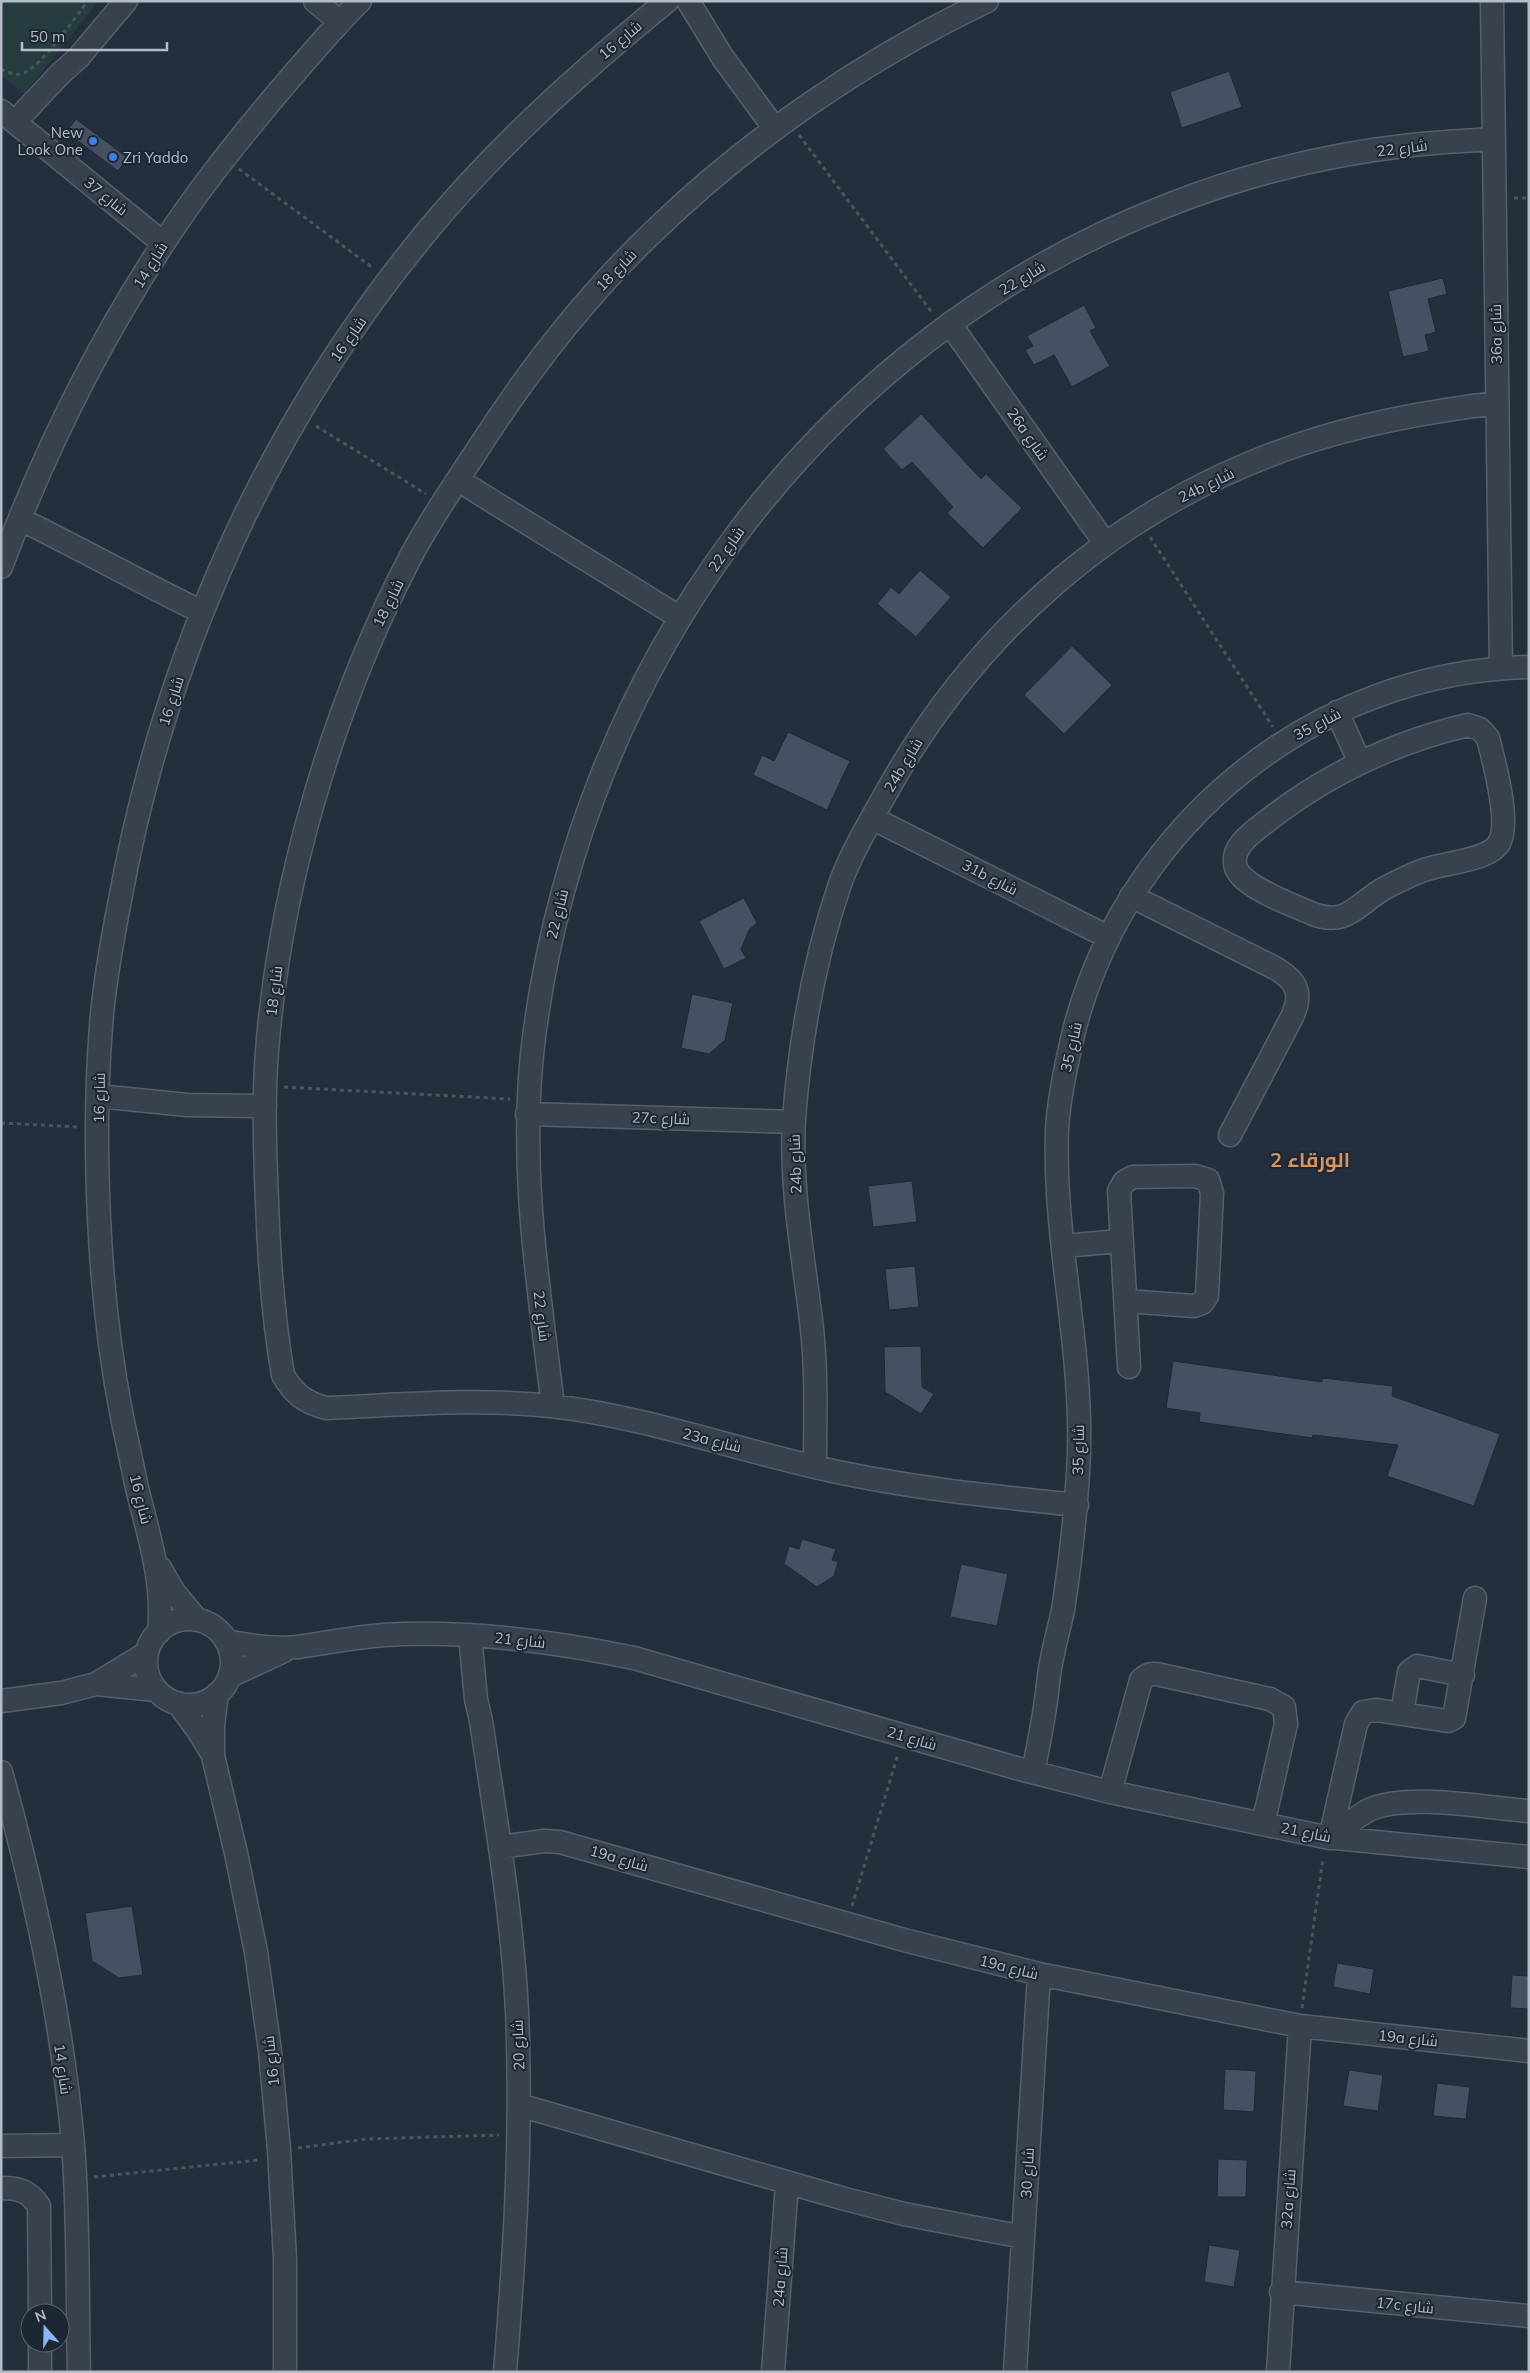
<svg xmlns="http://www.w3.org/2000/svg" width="1530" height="2373" viewBox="0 0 1530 2373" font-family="Mulish,Cairo,sans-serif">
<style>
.green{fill:#263c3f}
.building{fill:#455162;stroke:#1f2835}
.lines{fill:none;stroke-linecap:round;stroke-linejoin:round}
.minor-casing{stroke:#565f6c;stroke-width:25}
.path{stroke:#44595c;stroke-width:3;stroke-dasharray:4 4;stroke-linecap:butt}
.minor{stroke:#38414e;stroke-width:22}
.shop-dot{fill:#3f7fe0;stroke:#1d2633;stroke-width:2}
.labels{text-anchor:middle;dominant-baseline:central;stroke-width:4;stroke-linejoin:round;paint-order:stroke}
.street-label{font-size:15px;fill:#b4bcc9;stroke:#1d2633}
.poi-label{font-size:15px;fill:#b4bcc9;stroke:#1d2633;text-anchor:end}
.district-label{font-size:20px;font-weight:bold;fill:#d59563;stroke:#1d2633}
</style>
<rect width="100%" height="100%" fill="#242f3e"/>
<path class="green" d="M1 1H99L24 94 1 76Z"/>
<path class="building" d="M1229 71 1242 107 1182 128 1170 92Z
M76 119 128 158 118 171 66 132Z
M1443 278 1447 294 1428 299 1436 332 1425 335 1429 351 1403 357 1388 291Z
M1084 305 1096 328 1090 331 1110 366 1072 387 1054 355 1034 365 1025 350 1033 346 1027 336Z
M921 414 981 479 986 474 1022 508 983 548 947 513 953 507 912 462 902 470 883 449Z
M920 570 951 597 916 637 877 604 891 587 899 594Z
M1072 646 1112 685 1064 734 1024 695Z
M788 732 850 761 827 810 753 775 762 755 774 761Z
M744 898 757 923 749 930 741 949 746 958 724 969 699 921Z
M692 994 733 1003 725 1040 709 1054 681 1048Z
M912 1181 917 1222 873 1227 868 1186Z
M915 1266 919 1307 889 1310 885 1269Z
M921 1346 922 1387 934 1394 921 1414 885 1392 884 1347Z
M1173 1361 1322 1382V1378L1393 1386 1392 1396 1500 1434 1474 1506 1387 1476 1398 1445 1313 1435 1312 1438 1199 1422 1200 1413 1166 1408Z
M802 1539 836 1549 832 1560 838 1562 834 1576 817 1587 784 1564 789 1546 799 1549Z
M961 1564 1008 1574 997 1626 950 1617Z
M132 1906 143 1975 119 1978 92 1961 85 1913Z
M1337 1963 1374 1969 1370 1994 1333 1987Z
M1512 1975 1529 1976V2009L1510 2008Z
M1225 2069 1256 2071 1254 2112 1223 2110Z
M1349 2070 1383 2075 1378 2111 1343 2106Z
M1437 2083 1470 2087 1466 2119 1433 2116Z
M1218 2159 1247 2160 1246 2197H1217Z
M1209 2245 1240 2250 1234 2287 1204 2282Z"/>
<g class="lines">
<g class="minor-casing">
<path id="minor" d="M315 1 340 22
M688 1 723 58 775 129
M987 1C866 59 750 138 653 232 585 297 527 372 476 452 453 487 429 521 410 558 333 705 280 885 267 1051 263 1101 265 1151 267 1201 269 1259 273 1318 283 1375 294 1394 304 1402 326 1408 403 1405 473 1398 551 1406 641 1416 728 1447 815 1467 901 1487 989 1496 1077 1505
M1492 1 1501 668
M1 111 163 243
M15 122 60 74 78 58 126 1
M950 324 1105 543
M458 480 679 617
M20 519C81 549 140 582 202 612
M1 567C43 454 97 345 163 244 195 194 232 148 270 102 299 68 328 33 360 1
M1337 712 1360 763
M1468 725 1480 729 1488 738C1494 762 1511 823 1499 843 1489 861 1441 863 1421 871 1407 877 1393 883 1380 891 1355 907 1345 926 1313 914 1293 905 1244 888 1236 868 1229 847 1254 831 1267 821 1326 775 1395 742 1468 725Z
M872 818 1108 937
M1131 896 1275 968C1297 981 1303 993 1292 1017L1230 1135
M98 1096 187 1105 265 1106
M527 1114 794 1122
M1063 1246 1121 1241
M1126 1301 1194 1306 1202 1303 1207 1296 1212 1193 1208 1180 1195 1176 1133 1177 1124 1182 1119 1191 1129 1367
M553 1406C538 1283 518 1161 534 1037 582 667 816 343 1166 206 1244 175 1329 154 1412 145 1439 142 1466 141 1493 139
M815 1467C815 1421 817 1375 812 1329 804 1259 790 1190 794 1119 800 1039 814 960 840 884 851 853 870 822 886 793 977 629 1119 506 1298 445 1363 423 1430 411 1497 403
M160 1568 173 1591 197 1620
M146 1662a43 43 0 1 1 86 0a43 43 0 1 1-86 0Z
M159 1632C164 1581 149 1537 137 1488 132 1465 127 1441 122 1417 109 1351 102 1284 99 1218 96 1154 96 1090 101 1026 104 984 112 941 120 900 164 657 267 426 424 235 496 147 579 73 667 1
M470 1635 476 1699 481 1721C497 1828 516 1935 518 2043 521 2153 514 2262 505 2372
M226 1641C249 1646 274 1649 298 1647 327 1643 355 1637 384 1635 468 1630 552 1641 634 1658L1016 1768 1110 1792 1325 1837 1529 1857
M230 1676 284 1651
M96 1684 156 1690
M217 1694 213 1725V1756L236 1853 256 1952 270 2051 279 2150 285 2259V2372
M1 1701 61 1693 96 1684 147 1653
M178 1703 197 1729 213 1755
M1402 1713 1409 1672 1417 1666 1463 1675
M1 1772C35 1894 62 2018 73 2144 79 2220 77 2296 79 2372
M1033 1772C1039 1743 1045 1714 1048 1684 1050 1659 1058 1634 1063 1610 1071 1557 1077 1505 1079 1452 1082 1343 1053 1237 1057 1129 1059 1095 1067 1060 1075 1027 1130 822 1315 672 1529 667
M1110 1792 1141 1680C1147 1674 1152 1673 1161 1675L1270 1699 1284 1707 1286 1724 1263 1824
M1330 1838 1356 1724 1363 1712 1376 1710 1448 1721 1454 1718 1475 1598
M1330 1838C1343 1828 1356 1816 1371 1809 1411 1793 1485 1808 1529 1811
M500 1847 544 1841 560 1842 904 1940 1039 1974 1300 2026 1529 2051
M519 2105 845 2199 904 2214 1023 2237
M1 2146 73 2145
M1 2188C19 2188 29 2191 39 2206L40 2313
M1281 2292 1529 2316
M40 2372V2343
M773 2372 787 2183
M1015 2372 1039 1974
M1278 2372 1300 2026"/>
</g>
<path class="path" d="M1 69C8 73 16 76 24 73 41 67 75 17 88 1
M799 135 933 314
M239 169 373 268
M1514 198H1529
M316 426 426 494
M1150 537 1273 727
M284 1087 510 1099
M1 1123 78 1127
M852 1906 898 1754
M1302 2008 1323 1858
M298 2148 367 2139 499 2135
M94 2177 259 2160"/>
<use href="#minor" class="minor"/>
</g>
<g class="shop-dot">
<circle cx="93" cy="141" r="5"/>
<circle cx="113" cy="157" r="5"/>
</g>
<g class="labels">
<g class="street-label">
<text transform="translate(620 40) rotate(-40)">شارع 16</text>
<text transform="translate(1402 148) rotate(-7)">شارع 22</text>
<text transform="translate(106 196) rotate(39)">شارع 37</text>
<text transform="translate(150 265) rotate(-58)">شارع 14</text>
<text transform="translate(616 270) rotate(-46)">شارع 18</text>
<text transform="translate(1022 278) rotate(-31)">شارع 22</text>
<text transform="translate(1496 334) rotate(-91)">36a شارع</text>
<text transform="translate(348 339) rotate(-55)">شارع 16</text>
<text transform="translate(1028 434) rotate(55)">26a شارع</text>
<text transform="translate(1206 485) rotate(-26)">24b شارع</text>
<text transform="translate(726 549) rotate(-55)">شارع 22</text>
<text transform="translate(388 603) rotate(-64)">شارع 18</text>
<text transform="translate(171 701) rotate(-72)">شارع 16</text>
<text transform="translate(1317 724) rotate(-28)">شارع 35</text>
<text transform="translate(903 765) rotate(-59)">24b شارع</text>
<text transform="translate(990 877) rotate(27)">31b شارع</text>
<text transform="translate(557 914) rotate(-76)">شارع 22</text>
<text transform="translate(274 991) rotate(-83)">شارع 18</text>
<text transform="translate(1071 1047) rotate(-77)">شارع 35</text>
<text transform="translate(99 1098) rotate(-89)">شارع 16</text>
<text transform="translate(661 1118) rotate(2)">27c شارع</text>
<text transform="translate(795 1164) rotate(-92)">24b شارع</text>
<text transform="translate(542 1316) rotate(83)">شارع 22</text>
<text transform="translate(712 1440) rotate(14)">23a شارع</text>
<text transform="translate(1078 1450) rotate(-89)">شارع 35</text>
<text transform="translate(141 1499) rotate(76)">شارع 16</text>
<text transform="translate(520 1640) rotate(6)">شارع 21</text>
<text transform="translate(912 1738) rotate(16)">شارع 21</text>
<text transform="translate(1306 1832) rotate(11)">شارع 21</text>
<text transform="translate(619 1858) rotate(16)">19a شارع</text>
<text transform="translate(1009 1967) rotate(14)">19a شارع</text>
<text transform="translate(1408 2038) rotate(6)">19a شارع</text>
<text transform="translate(518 2045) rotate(-92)">شارع 20</text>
<text transform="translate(271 2061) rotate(-96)">شارع 16</text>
<text transform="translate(63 2069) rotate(82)">شارع 14</text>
<text transform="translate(1027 2173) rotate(-87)">شارع 30</text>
<text transform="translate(1288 2199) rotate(-86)">32a شارع</text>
<text transform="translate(780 2277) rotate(-86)">24a شارع</text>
<text transform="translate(1405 2305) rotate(6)">17c شارع</text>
</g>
<g class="poi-label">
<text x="83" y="132">New<tspan x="83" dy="17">Look One</tspan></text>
<text x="123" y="157" text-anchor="start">Zri Yaddo</text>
</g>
<g class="district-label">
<text x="1310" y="1159">الورقاء 2</text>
</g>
</g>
<rect width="1530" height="2373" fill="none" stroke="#b4bcc9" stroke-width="5"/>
<g transform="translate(45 2328) rotate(340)"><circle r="24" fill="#1d2633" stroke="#59626f"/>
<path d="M0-4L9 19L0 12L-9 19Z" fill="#8ab4f8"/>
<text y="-8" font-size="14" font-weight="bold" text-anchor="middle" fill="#b4bcc9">N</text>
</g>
<path d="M22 42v8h145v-8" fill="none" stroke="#b4bcc9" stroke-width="2.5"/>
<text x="30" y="42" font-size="15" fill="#b4bcc9" stroke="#1d2633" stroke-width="4" paint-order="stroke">50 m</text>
</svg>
